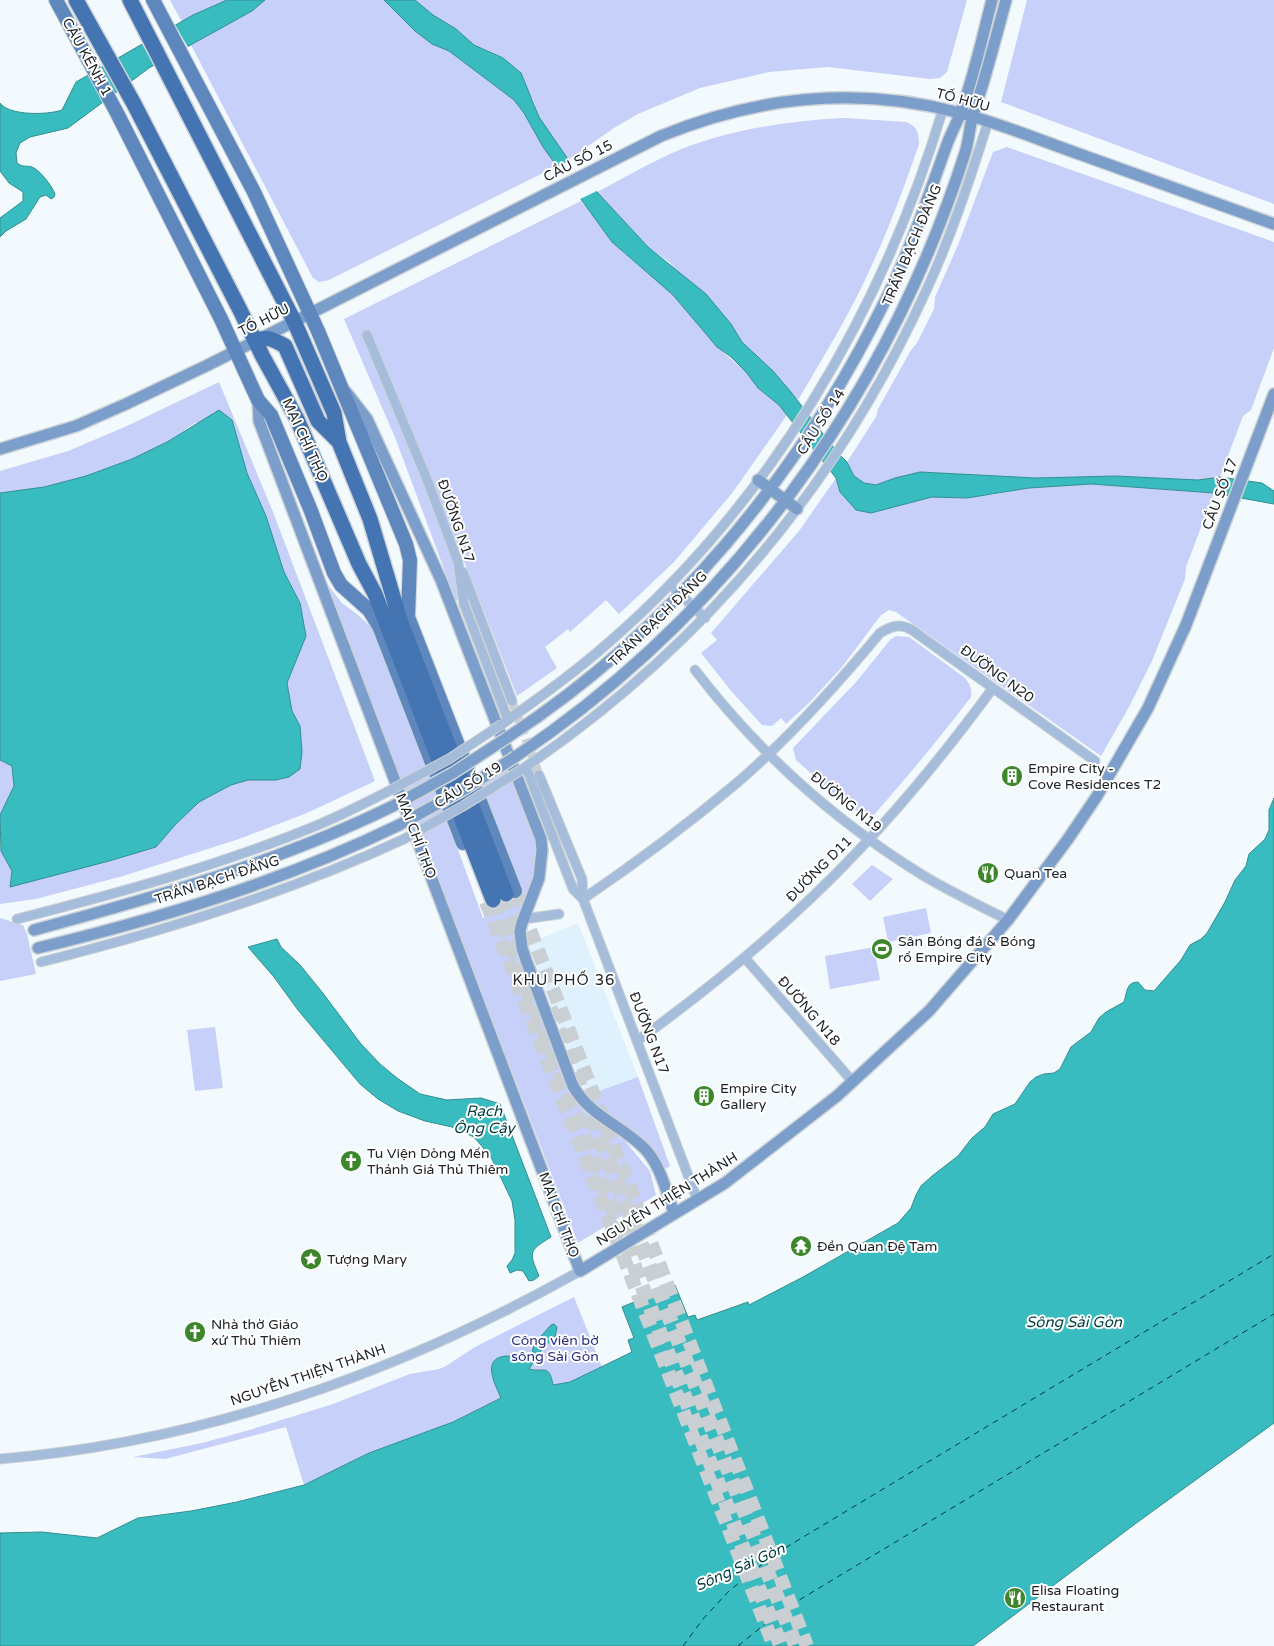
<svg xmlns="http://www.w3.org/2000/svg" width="1274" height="1646" viewBox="0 0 1274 1646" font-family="'Varela Round',sans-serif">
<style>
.built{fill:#dff1fd}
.green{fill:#c6d0f9}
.water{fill:#39bcbf;stroke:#328e91}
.pier{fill:#f3fafe}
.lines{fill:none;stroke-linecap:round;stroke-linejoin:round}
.ferry{stroke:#003e3f;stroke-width:1;stroke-dasharray:6 5;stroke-linecap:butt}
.street-tunnel{stroke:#c9cfd3;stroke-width:9;stroke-dasharray:9 4.5;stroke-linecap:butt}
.primary-tunnel{stroke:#c9cfd3;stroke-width:14;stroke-dasharray:14 7;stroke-linecap:butt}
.highway-tunnel{stroke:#c9cfd3;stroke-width:15;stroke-dasharray:15 8;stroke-linecap:butt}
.street-casing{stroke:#cdd3d7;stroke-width:11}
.secondary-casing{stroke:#cdd3d7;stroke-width:14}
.primary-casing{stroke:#cdd3d7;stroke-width:16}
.highway-casing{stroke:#cdd3d7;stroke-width:18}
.street{stroke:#a5bcda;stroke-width:9}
.secondary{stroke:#7c9eca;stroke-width:11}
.primary{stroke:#5e88bd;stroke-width:14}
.highway{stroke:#4474b1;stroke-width:15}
.street-bridge-casing{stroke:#cdd3d7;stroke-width:11;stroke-linecap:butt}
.secondary-bridge-casing{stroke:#cdd3d7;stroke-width:14;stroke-linecap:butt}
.street-bridge{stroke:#a5bcda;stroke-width:9}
.secondary-bridge{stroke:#7c9eca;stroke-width:11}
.labels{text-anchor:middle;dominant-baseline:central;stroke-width:4;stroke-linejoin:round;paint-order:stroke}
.street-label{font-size:14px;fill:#202427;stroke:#fff}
.poi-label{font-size:14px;fill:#202427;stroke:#fff;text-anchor:start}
.park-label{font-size:14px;fill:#292e82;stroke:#fff}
.neighbourhood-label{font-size:15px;letter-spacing:1px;fill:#202427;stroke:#fff}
.water-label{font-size:15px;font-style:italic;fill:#003e3f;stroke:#fff}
</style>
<rect width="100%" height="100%" fill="#f3fafe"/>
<path class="built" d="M578 923 638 1077 588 1095 579 1078 528 944Z"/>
<path class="green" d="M170 0H227L182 22Z
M265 0H384L415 31 432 44 449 51 514 100 524 113 557 166 329 280 319 282 313 278 191 45 252 11Z
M415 0H967L947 72 940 78 930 79 828 67 769 72 700 88 638 114 614 128 568 160 539 117 533 99 503 58 474 45 456 29 433 15Z
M1027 0H1274V204L1001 102Z
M844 118 906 122C917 126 919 133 919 144 905 185 890 226 872 265 851 312 824 356 798 400L773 371 742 342 731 324 669 262 648 247 597 192C624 178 651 162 679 150 732 129 787 121 844 118Z
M1007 147 1274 242V348L1251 410 1243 416 1220 477 1198 480 1116 476 1036 478 920 472 895 478 876 485 864 483 854 476 847 462 876 417 878 409 911 350 917 343 934 309 935 297 958 245 993 152Z
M581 201 623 252 673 295 717 347 746 372 758 388 779 405 787 415 733 492 674 562 619 614 606 600 570 632 568 629 545 647 557 668 517 696 474 586 370 331 364 333 455 562 460 596 456 601 396 440 344 319Z
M219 382 273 512 375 781 307 813 239 839 123 876 36 899 0 904V843L1 851 12 871 10 886 156 847 175 825 199 802 231 785 248 780H277L300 726 292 711 287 683 306 636 300 603 284 572 266 516 247 473 232 420 195 423 167 442 132 459 86 476 44 487 0 493V471L68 451 127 426Z
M836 478 840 492 856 510 871 513 932 497 992 495 1029 488 1091 484 1214 493 1186 567 1185 579 1152 661 1129 707 1101 756 896 612 889 610 881 615 842 667 809 703 786 724 781 718 772 726 762 725 732 692 701 653 717 640 711 633 799 531Z
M325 585H328L342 603 358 615 379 634 483 918 522 903 475 780 506 768 532 829 537 848 538 866 515 932 573 1094 581 1109 591 1117 625 1141 650 1171 656 1195 578 1243Z
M896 636 909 637 965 678C970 684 972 689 971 697 940 738 907 777 873 816L866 818 832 792 796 760 793 748 857 681 890 640Z
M0 760 12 766 15 786 0 815Z
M872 865 893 879 870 901 852 884Z
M926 908 931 933 888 942 883 917Z
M0 918 23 925 27 934 36 974 0 981Z
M874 947 880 980 830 989 825 956Z
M215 1027 223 1088 195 1091 187 1030Z
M638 1077 670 1166 664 1170C661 1162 658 1153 651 1146 633 1126 600 1121 588 1095Z
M574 1297 602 1367 570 1382 553 1385 502 1398 453 1422 369 1453 304 1485 286 1427 165 1459 133 1457 202 1443 246 1431 333 1404 410 1374 439 1369 446 1366 475 1347Z"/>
<path class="water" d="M227 0H265L252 11 149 68 68 128 30 137 20 143 16 153 17 163C24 168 25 165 32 167 40 170 52 186 55 194L54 197 51 199 46 195 40 197 26 219 6 231 0 237V218L23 201V192L9 183 0 171V103C9 116 48 115 62 110L76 82 193 15Z
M384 0H415L433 15 456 29 474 45 503 58 521 73 539 117 572 165 648 247 706 294 731 324 742 342 773 371 791 392 837 452 847 462 854 476 864 483 876 485 895 478 920 472 1036 478 1116 476 1198 480 1220 477 1262 483 1274 491V504L1214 493 1091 484 1029 488 967 498 932 497 871 513 856 510 840 492 836 478 779 405 758 388 746 372 731 357 717 347 673 295 612 242 543 147 524 113 514 100 449 51 432 44 415 31Z
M219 410 232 420 247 473 266 516 284 572 300 603 306 636 287 683 292 711 300 726 302 752 300 769 289 777 276 780H248L231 785 199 802 175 825 156 847 109 861 10 887 12 871 1 851 0 815 14 786 12 766 0 760V493L44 487 86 476 132 459 167 442Z
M1274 798V1423L1135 1524 973 1646H0V1533L42 1532 97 1538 138 1518 191 1511 237 1502 304 1485 369 1453 453 1422 501 1398C496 1386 480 1358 506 1356 514 1356 522 1357 530 1356L532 1354 534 1344 551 1325 554 1324 557 1327 555 1337 542 1349 529 1369C544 1373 549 1363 553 1385L570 1382 632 1352 628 1340 634 1338 622 1307 675 1285 688 1317 695 1315 697 1320 748 1302 749 1305 803 1277 898 1223 911 1208 916 1195 921 1186 932 1176 958 1156 972 1138 985 1127 993 1114 1015 1104 1030 1082 1036 1077 1044 1074 1054 1073 1060 1069 1071 1047 1091 1032 1099 1018 1106 1012 1124 1002C1127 993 1126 982 1138 982L1145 990 1154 991 1181 960 1190 945 1201 939 1207 933 1225 902 1235 880 1246 866 1249 854 1265 839 1269 830V810Z
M277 939 281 947 300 965 322 992 361 1044 380 1064 397 1078 420 1094 447 1100 481 1098 500 1104 551 1237C528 1251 529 1252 539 1276L534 1280 529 1281 523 1271 517 1270 510 1273 507 1266 512 1260 515 1253V1220L512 1201 491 1157 474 1137 452 1127 425 1121 398 1111 378 1099 360 1084 298 1010 274 977 248 947Z"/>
<path class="pier" d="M174 23 189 49 155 67 141 42Z
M571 160 599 190 578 200 555 168Z"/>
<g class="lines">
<path class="ferry" d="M683 1646 703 1619 729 1591 775 1554 1274 1254
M738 1646 781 1611 1274 1314"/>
<path class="street-tunnel" d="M512 701 539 775"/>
<path class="primary-tunnel" d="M515 891 807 1646
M486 902 774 1646"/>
<path class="highway-tunnel" d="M506 894 524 940
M493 900 781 1646
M550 1008 796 1646"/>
<g class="street-casing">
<path id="street" d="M367 335 426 477 458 562 464 604 508 720
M463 572 512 701
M670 584 705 618
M695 670C758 752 836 822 924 876 951 892 980 906 1008 920
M502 724C538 699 574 673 607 644 769 504 882 313 943 109
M526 767 573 889 583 899 588 912 697 1199
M521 770C700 649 836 488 926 291 951 237 970 179 988 122
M539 775 582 879 583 899
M583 899C636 863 688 824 738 782 790 737 836 686 880 633 891 626 900 623 912 630L1095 761
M17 919C119 893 221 865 318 825 342 815 365 803 387 792
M524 919 559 914
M745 958 853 1082
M41 962C165 931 288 893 404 839
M637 1041C716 984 791 922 858 851 907 800 951 745 993 688
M0 1459C205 1442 402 1371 580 1271"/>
</g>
<g class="secondary-casing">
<path id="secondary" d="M346 392 367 419 441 580 541 839 542 850 539 878 522 923 520 931 522 948 526 960 573 1086C590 1116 619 1124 643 1147 660 1163 666 1191 674 1213
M258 400 259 421 580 1271 725 1183 837 1096 929 1011 1008 920 1068 839 1097 796 1148 708 1186 625 1274 394
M0 449 76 426 126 404 208 365 661 136C758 96 858 86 960 113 1002 124 1042 141 1082 155 1146 178 1210 201 1274 224
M758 480 797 509
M508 737C670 631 799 476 884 303 909 253 927 200 946 147 950 135 956 125 960 114 974 77 982 38 992 0
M515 757C729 614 887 397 965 153 969 141 969 128 973 116 975 107 978 99 981 90 990 60 998 30 1006 0
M34 930C156 897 279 862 393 806
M38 948C162 918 284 881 399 825"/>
</g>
<g class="primary-casing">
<path id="primary" d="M56 0 117 113 221 319 258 400 271 415 311 511 334 573 341 585 369 610 379 626 463 843
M153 0 254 192 318 331 406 544 410 560 408 617 515 891"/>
</g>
<g class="highway-casing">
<path id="highway" d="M76 0 134 104 240 310 263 357 297 419 359 564 375 594 493 900
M130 0 294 321 334 413 339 442 370 519 400 620 506 894
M255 341C267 336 273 339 285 346L318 421 339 442"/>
</g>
<use href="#street" class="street"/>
<use href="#secondary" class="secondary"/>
<use href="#primary" class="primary"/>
<use href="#highway" class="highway"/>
<g class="street-bridge-casing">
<path id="street-bridge" d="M387 792 449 759 502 724
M404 839 463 806 521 770"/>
</g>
<g class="secondary-bridge-casing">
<path id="secondary-bridge" d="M393 806 453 773 508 737
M399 825 463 790 515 757"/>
</g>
<use href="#street-bridge" class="street-bridge"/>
<use href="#secondary-bridge" class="secondary-bridge"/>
</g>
<defs>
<g id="building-disc" transform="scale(1.125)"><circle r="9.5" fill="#3e862c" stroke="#fff"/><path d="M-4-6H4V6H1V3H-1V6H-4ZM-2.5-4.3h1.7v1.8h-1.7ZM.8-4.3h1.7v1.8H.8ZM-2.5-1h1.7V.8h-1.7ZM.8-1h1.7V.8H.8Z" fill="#fff"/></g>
<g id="restaurant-disc" transform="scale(1.125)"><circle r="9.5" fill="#3e862c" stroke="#fff"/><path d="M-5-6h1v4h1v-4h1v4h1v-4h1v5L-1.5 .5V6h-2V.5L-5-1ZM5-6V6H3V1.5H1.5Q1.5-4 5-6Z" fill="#fff"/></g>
<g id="stadium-disc" transform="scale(1.125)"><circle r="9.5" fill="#3e862c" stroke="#fff"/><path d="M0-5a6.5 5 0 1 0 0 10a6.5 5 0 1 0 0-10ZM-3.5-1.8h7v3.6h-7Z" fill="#fff"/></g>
<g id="church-disc" transform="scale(1.125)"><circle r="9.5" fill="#3e862c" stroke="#fff"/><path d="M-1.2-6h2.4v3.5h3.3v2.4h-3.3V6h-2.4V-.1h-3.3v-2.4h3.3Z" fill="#fff"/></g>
<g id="temple-disc" transform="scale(1.125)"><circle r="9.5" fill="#3e862c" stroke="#fff"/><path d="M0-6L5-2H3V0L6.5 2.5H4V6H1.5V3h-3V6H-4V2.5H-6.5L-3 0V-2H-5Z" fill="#fff"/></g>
<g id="sight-disc" transform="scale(1.125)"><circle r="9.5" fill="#3e862c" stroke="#fff"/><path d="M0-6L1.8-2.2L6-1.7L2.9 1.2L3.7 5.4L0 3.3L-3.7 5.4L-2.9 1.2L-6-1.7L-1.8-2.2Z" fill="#fff"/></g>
</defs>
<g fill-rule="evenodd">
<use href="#building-disc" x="1012" y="776"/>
<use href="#restaurant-disc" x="988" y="873"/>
<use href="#stadium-disc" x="882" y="949"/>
<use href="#building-disc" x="704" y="1096"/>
<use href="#church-disc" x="351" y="1161"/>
<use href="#temple-disc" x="801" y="1246"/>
<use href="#sight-disc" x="311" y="1259"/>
<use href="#church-disc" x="195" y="1332"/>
<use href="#restaurant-disc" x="1015" y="1598"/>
</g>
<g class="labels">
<g class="street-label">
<text transform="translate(87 57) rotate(61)">CẦU KÊNH 1</text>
<text transform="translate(963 100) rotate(15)">TỐ HỮU</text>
<text transform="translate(578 161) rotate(-27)">CẦU SỐ 15</text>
<text transform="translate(912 245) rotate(-67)">TRẦN BẠCH ĐẰNG</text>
<text transform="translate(264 320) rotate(-27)">TỐ HỮU</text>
<text transform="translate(821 422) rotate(-57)">CẦU SỐ 14</text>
<text transform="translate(305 440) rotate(65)">MAI CHÍ THỌ</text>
<text transform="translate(1220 494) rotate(-69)">CẦU SỐ 17</text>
<text transform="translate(456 521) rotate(71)">ĐƯỜNG N17</text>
<text transform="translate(658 619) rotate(-44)">TRẦN BẠCH ĐẰNG</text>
<text transform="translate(997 674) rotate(36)">ĐƯỜNG N20</text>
<text transform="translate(468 785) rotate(-31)">CẦU SỐ 19</text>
<text transform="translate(846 802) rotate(39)">ĐƯỜNG N19</text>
<text transform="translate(416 836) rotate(69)">MAI CHÍ THỌ</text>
<text transform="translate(819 869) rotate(-45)">ĐƯỜNG D11</text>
<text transform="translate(217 880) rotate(-18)">TRẦN BẠCH ĐẰNG</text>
<text transform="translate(809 1011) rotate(49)">ĐƯỜNG N18</text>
<text transform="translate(649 1033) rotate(69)">ĐƯỜNG N17</text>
<text transform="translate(667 1199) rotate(-32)">NGUYỄN THIỆN THÀNH</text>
<text transform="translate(559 1215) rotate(69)">MAI CHÍ THỌ</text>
<text transform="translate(308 1375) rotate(-19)">NGUYỄN THIỆN THÀNH</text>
</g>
<g class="poi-label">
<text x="1028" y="768">Empire City -<tspan x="1028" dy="16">Cove Residences T2</tspan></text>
<text x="1004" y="873">Quan Tea</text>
<text x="898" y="941">Sân Bóng đá &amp; Bóng<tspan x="898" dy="16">rổ Empire City</tspan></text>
<text x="720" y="1088">Empire City<tspan x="720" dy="16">Gallery</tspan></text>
<text x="367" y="1153">Tu Viện Dòng Mến<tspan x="367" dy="16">Thánh Giá Thủ Thiêm</tspan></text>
<text x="817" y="1246">Đền Quan Đệ Tam</text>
<text x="327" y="1259">Tượng Mary</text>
<text x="211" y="1324">Nhà thờ Giáo<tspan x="211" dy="16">xứ Thủ Thiêm</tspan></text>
<text x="1031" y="1590">Elisa Floating<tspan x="1031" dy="16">Restaurant</tspan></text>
</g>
<g class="park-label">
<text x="555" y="1340">Công viên bờ<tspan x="555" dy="16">sông Sài Gòn</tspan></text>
</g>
<g class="neighbourhood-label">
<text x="564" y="980">KHU PHỐ 36</text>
</g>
<g class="water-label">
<text x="484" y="1111">Rạch<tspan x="484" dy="17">Ông Cậy</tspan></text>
<text x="1074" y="1322">Sông Sài Gòn</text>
<text transform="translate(740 1567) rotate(-24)">Sông Sài Gòn</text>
</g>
</g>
</svg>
